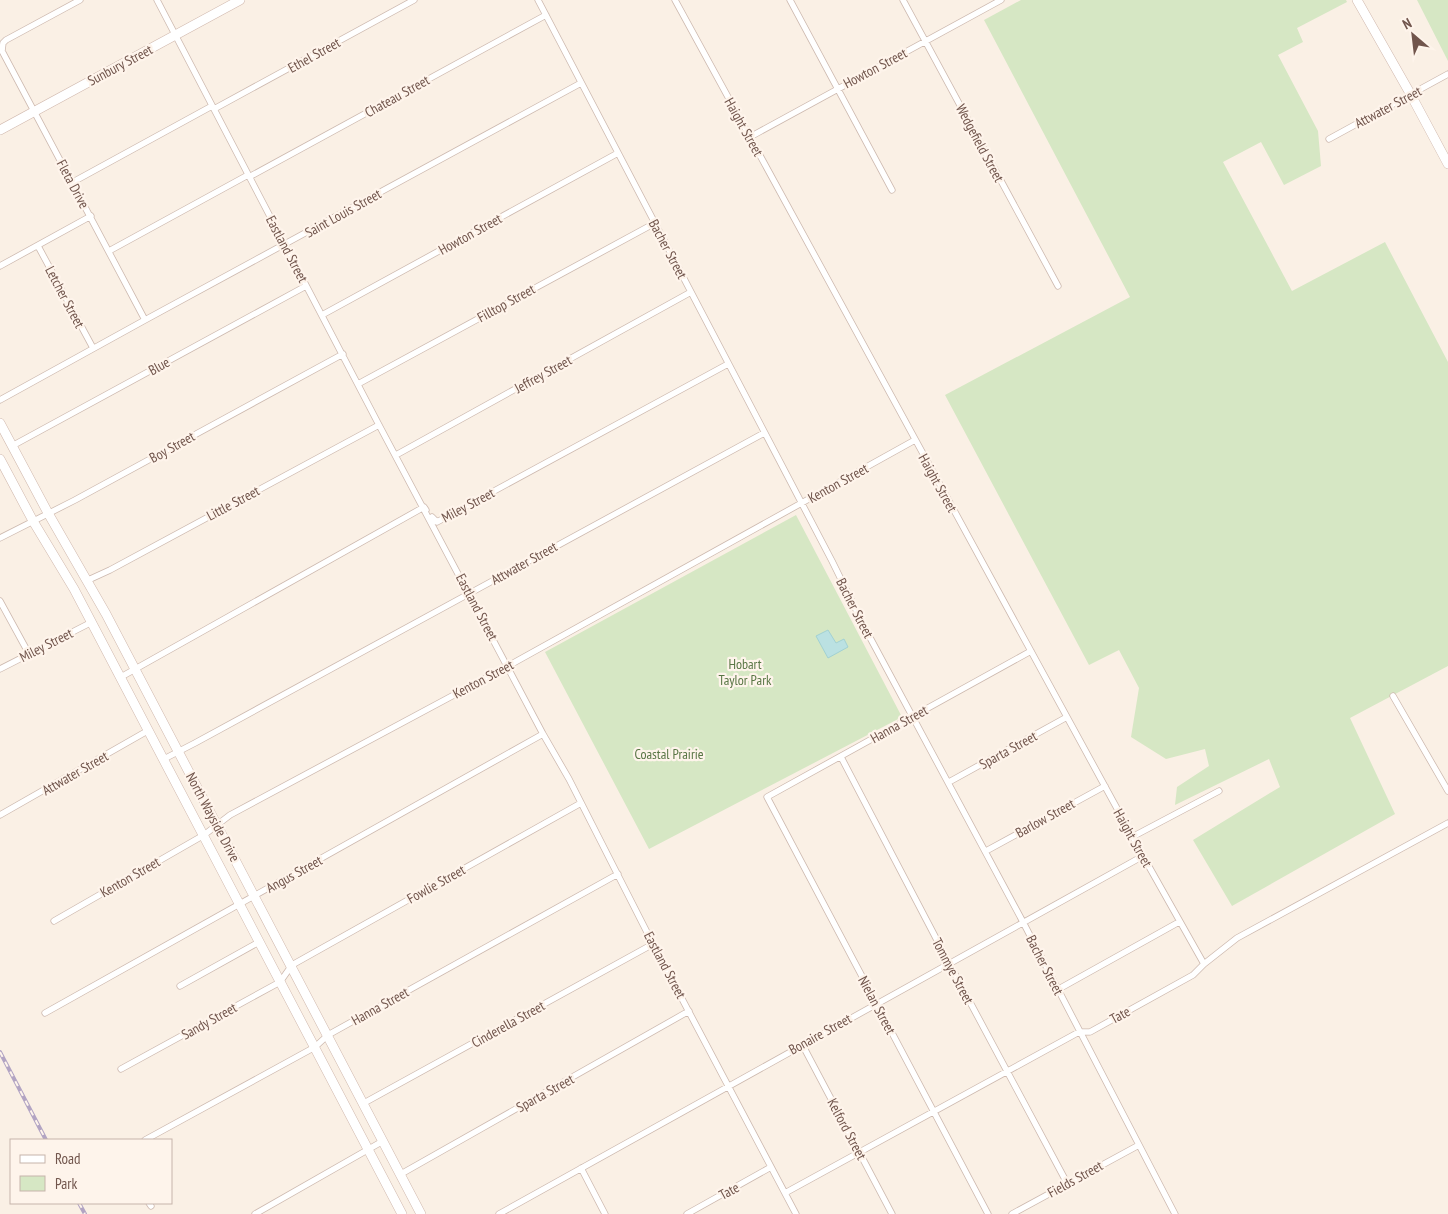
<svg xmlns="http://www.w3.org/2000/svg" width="1448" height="1214" viewBox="0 0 1448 1214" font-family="'PT Sans Narrow',sans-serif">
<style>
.green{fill:#d6e7c4}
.water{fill:#bbe1e2;stroke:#a2d1d3}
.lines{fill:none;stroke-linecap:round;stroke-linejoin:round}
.street-casing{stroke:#cdb9af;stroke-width:7}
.secondary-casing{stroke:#d0b8ad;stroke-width:10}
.street{stroke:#fff;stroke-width:5.5}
.secondary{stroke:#fff;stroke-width:9}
.rail-casing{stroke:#b2a4c3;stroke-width:4}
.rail{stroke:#fef4eb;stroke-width:2;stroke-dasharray:5.5;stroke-linecap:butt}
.labels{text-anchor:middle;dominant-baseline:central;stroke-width:4.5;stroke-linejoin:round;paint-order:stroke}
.street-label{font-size:14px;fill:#71554c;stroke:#fef4eb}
.park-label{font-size:14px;fill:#597645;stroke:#fef4eb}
</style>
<rect width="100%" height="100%" fill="#faf0e5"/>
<path class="green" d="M1021 0H1346L1347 2 1297 28 1303 42 1278 55 1318 131 1321 166 1284 185 1261 142 1223 162 1292 291 1385 242 1448 362V666L1350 718 1395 814 1232 906 1193 840 1280 787 1269 759 1175 805 1177 787 1209 766 1205 749 1166 759 1131 737 1139 688 1119 650 1089 665 945 395 1130 297 984 20Z
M1417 0H1448V61Z
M796 515 902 717 649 849 545 652Z"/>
<path class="water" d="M828 630 836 643 844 639 848 647 828 658 816 636Z"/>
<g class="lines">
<g class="street-casing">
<path id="street" d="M80 0 6 40 3 43 2 51 145 320
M157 0 379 425 543 734 569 779 653 944 796 1214
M538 0 832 561 867 632 1023 922 1175 1214
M675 0 1143 856 1204 964
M790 0 892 190
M903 0 1058 286
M214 109 414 0
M750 137 1001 0
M1329 139 1448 74
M249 177 546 15
M73 182 212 106
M38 246 93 348
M109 251 248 175
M0 266 91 216
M322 315 618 153
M358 384 655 223
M0 400 145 320 581 83
M12 446 306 286
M396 455 691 292
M432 517 437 522 728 364
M0 538 75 500 343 354
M86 581 110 570 379 425
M0 601 29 654
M0 669 92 622
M121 677 424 507 426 510
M1393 696 1448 791
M841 757 949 963 1067 1183
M164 759 195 743 764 433
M949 782 1067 717
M0 815 149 730
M1132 837 1219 791
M986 851 1105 786
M54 921 204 835 230 815 508 666 915 440
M180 986 259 942
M1057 990 1179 922
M45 1013 543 734
M802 1044 892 1214
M121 1069 280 982 292 965 581 803
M364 1103 653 944
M145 1140 315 1047 328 1035 618 874
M581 1168 605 1214
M401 1174 689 1011
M785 1193 1079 1032H1090L1193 975 1204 964 1237 938 1448 823
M149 1203 151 1206
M255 1214 383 1141
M499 1214 1143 856
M687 1214 771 1167
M988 1214 767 797 1031 651
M1012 1214 1139 1145"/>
</g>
<g class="secondary-casing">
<path id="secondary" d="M1357 0 1411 95 1448 164
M0 130 240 0
M0 423 48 513 106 614 421 1214
M0 459 33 521 74 589 402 1214"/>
</g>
<use href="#street" class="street"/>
<use href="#secondary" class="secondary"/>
<g class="rail-casing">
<path id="rail" d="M0 1052 46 1140
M79 1203 85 1214"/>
</g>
<use href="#rail" class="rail"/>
</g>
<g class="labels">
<g class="street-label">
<text transform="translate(314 55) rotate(-29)">Ethel Street</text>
<text transform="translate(120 65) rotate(-28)">Sunbury Street</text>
<text transform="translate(875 68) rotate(-28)">Howton Street</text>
<text transform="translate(397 96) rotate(-29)">Chateau Street</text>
<text transform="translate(1388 107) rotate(-28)">Attwater Street</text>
<text transform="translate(744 127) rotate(61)">Haight Street</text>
<text transform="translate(980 143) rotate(62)">Wedgefield Street</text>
<text transform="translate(73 184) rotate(62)">Fleta Drive</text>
<text transform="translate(343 213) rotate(-29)">Saint Louis Street</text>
<text transform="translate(470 234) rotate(-29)">Howton Street</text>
<text transform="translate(287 249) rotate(62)">Eastland Street</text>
<text transform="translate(668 249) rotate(62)">Bacher Street</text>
<text transform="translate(65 297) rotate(62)">Letcher Street</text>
<text transform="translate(506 303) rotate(-29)">Filltop Street</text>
<text transform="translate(159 366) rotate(-29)">Blue</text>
<text transform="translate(543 374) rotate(-29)">Jeffrey Street</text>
<text transform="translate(172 447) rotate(-29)">Boy Street</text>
<text transform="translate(838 483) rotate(-29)">Kenton Street</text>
<text transform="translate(938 483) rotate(61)">Haight Street</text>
<text transform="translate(233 503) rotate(-28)">Little Street</text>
<text transform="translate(468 505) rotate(-28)">Miley Street</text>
<text transform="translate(524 563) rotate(-29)">Attwater Street</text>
<text transform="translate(477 607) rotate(62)">Eastland Street</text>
<text transform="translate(855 608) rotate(63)">Bacher Street</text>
<text transform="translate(46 645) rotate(-27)">Miley Street</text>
<text transform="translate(483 679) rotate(-28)">Kenton Street</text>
<text transform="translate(899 724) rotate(-29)">Hanna Street</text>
<text transform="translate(1008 750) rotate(-29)">Sparta Street</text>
<text transform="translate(75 773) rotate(-30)">Attwater Street</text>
<text transform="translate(213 817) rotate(62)">North Wayside Drive</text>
<text transform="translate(1045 818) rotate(-29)">Barlow Street</text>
<text transform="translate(1133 838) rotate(61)">Haight Street</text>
<text transform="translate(294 874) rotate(-29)">Angus Street</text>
<text transform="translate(130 877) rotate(-30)">Kenton Street</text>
<text transform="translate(436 884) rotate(-29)">Fowlie Street</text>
<text transform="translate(665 965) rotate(62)">Eastland Street</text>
<text transform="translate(1045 965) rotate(63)">Bacher Street</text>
<text transform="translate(953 971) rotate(62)">Tommye Street</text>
<text transform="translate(877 1005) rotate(62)">Nielan Street</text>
<text transform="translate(380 1006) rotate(-29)">Hanna Street</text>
<text transform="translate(1120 1015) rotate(-29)">Tate</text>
<text transform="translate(209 1021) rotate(-29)">Sandy Street</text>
<text transform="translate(508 1024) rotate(-29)">Cinderella Street</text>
<text transform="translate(820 1034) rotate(-29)">Bonaire Street</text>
<text transform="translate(545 1093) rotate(-29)">Sparta Street</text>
<text transform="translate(847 1129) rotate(62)">Kelford Street</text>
<text transform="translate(1075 1179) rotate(-29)">Fields Street</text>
<text transform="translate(729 1191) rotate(-29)">Tate</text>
</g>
<g class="park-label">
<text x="745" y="664">Hobart<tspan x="745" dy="16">Taylor Park</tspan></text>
<text x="669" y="754">Coastal Prairie</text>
</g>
</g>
<rect x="10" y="1139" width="162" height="65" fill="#fef4eb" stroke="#c6b4ab"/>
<rect x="20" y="1155" width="25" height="8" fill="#ffffff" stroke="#c6b4ab"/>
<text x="55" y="1164" font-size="15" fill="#71554c">Road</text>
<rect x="20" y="1176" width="25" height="15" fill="#d6e7c4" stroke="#c6b4ab"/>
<text x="55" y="1189" font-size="15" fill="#71554c">Park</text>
<g transform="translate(1413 35) rotate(332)" stroke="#fef4eb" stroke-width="4" paint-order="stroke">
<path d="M0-4L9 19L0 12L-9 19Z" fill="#71554c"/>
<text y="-8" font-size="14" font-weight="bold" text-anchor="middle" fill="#71554c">N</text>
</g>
</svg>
